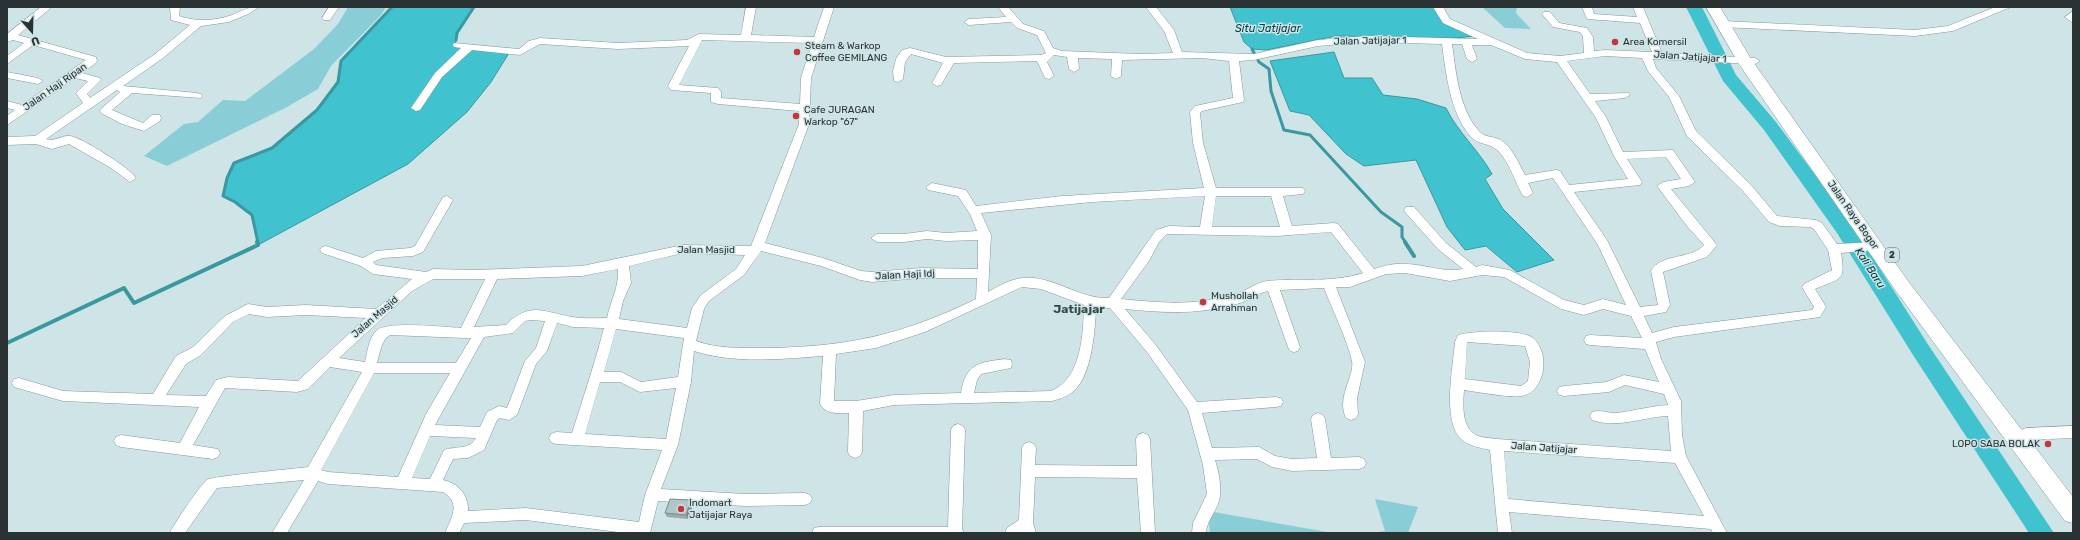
<svg xmlns="http://www.w3.org/2000/svg" width="2080" height="540" viewBox="0 0 2080 540" font-family="Rubik,sans-serif">
<style>
.green{fill:#89ced6}
.water{fill:#40c3cf;stroke:#3998a0}
.lines{fill:none;stroke-linecap:round;stroke-linejoin:round}
.stream-far1{stroke:#3998a0;stroke-width:3}
.stream{stroke:#3998a0;stroke-width:4}
.river{fill:#40c3cf;fill-rule:evenodd}
.minor-casing{stroke:#83989a;stroke-width:1}
.highway-casing{stroke:#83989a;stroke-width:1}
.minor{fill:#fff;fill-rule:evenodd}
.highway{fill:#fff;fill-rule:evenodd}
.wall{fill:#97aaac}
.shaded-wall{fill:#7b8b8c}
.building{fill:#b0c6c8;stroke:#7b8b8c}
.poi-dot{fill:#c53639;stroke:#cee4e6;stroke-width:1.5}
.labels{text-anchor:middle;dominant-baseline:central;stroke-width:3;stroke-linejoin:round;paint-order:stroke}
.shield{fill:#cee4e6;stroke:#5b6769;stroke-width:1}
.shield-label{font-size:9px;font-weight:bold;fill:#2a3233}
.street-label{font-size:10px;fill:#2a3233;stroke:#cee4e6}
.poi-label{font-size:10px;fill:#2a3233;stroke:#cee4e6;text-anchor:start}
.water-label{font-size:11px;font-style:italic;fill:#003e43;stroke:#cee4e6}
.quarter-label{font-size:12px;font-weight:bold;fill:#36494b;stroke:#cee4e6}
</style>
<rect width="100%" height="100%" fill="#cee4e6"/>
<path class="green" d="M348 7H386L381 15 331 66 318 89 287 107 167 166 144 156 184 124 198 122 223 100 245 101 314 49 338 24Z
M1482 7H1517L1516 13 1531 29 1505 28Z
M1375 499 1418 507 1408 533H1373L1385 531Z
M1208 511 1333 533H1210Z"/>
<path class="water" d="M392 7H474L457 33 455 47 509 53 491 82 467 112 408 164 258 245 252 215 235 202 223 196 227 178 234 163 272 148 317 110 338 82 341 61Z
M1230 7H1435L1441 17 1478 36 1454 38 1336 36 1266 50 1252 49 1244 42Z
M1334 52 1344 78H1372L1383 95 1417 99 1446 108C1459 134 1478 149 1492 174L1485 179 1503 209 1554 260 1517 272 1486 246 1465 250 1447 227 1416 160 1364 166 1346 154 1309 115 1290 111 1270 61Z"/>
<g class="lines">
<path class="stream-far1" d="M456 40 457 33 474 7
M1252 49 1259 62 1269 69 1271 91 1284 130 1310 135 1381 212 1402 227V237L1406 243
M258 243 252 215 235 202 223 196 227 178 234 163 272 148 317 110 338 82 341 61 392 7"/>
<path class="stream" d="M1405 242 1414 256
M7 343 124 288 134 303 258 245 257 242"/>
<path class="river" d="M1686 7H1702L1736 75 1776 122 1851 223 1927 343 2054 533H2029L1913 355 1837 233 1764 130 1723 81Z"/>
<g class="minor-casing">
<path id="minor" d="M41 7H52L18 35 96 57 97 61 96 63 82 73 100 78 101 80 87 94 90 98 155 54 190 25 171 20 170 7H180L179 16C196 22 215 21 232 15 242 11 248 7 259 7L248 14 229 22 201 26 163 58 123 86 197 93 201 94 202 96 201 98 132 93 112 110 143 123 152 115H160L161 118 160 121 144 131 122 124 101 113 100 111 101 109 120 92 117 90 46 139C55 142 61 135 70 136 81 137 130 168 136 178L130 182 111 168 69 144 52 149 36 144 7 145V137L35 136 83 103 76 93 88 81 75 78 7 125V116L15 110 7 108V101L22 105 86 60 33 45 7 64V56L24 43 13 40 7 42V34Z
M329 7H339L330 20H324L322 18Z
M746 7H756L751 35 814 37 824 7H834L811 78 809 124 765 243 823 258 861 271 872 272 921 268 978 269V240L946 241 927 239 904 242H877L871 238 877 234H904L927 231 946 233 977 231 970 214 958 196 928 190 926 187 932 183 966 190 976 206 1062 196 1204 188 1193 143 1190 112 1195 106 1233 98 1229 61 1202 58 1122 60 1121 76 1116 79 1111 76 1112 59 1078 58 1079 69 1074 72 1069 69 1067 57 1054 55 1047 62 1054 76 1049 79 1045 78 1037 61 954 63 941 85 937 86 932 83 943 63 911 54 905 62 903 79 898 82 894 81 893 71 896 59 902 50 910 48 946 57 1041 55 1046 53 1037 35 1017 28 1011 22 969 25 964 22 969 19 1006 17 998 7H1008L1023 24 1044 31 1053 48 1062 51 1140 54 1173 53 1164 31 1146 7H1156L1174 30 1182 52 1254 54 1318 40 1367 36 1478 39 1443 23 1433 7H1443L1450 19 1527 53 1560 56 1584 53 1583 37 1580 32 1553 27 1542 14 1544 12H1550L1559 23 1587 28 1593 37 1594 51 1605 50 1652 52 1640 23 1587 19 1582 7H1592L1594 14 1637 17 1633 7H1643L1662 53 1755 58 1760 61 1755 64 1653 59 1656 68 1679 96 1696 131 1751 185 1777 216 1816 220 1822 223 1837 244 1875 242 1881 246 1875 250 1841 253C1846 282 1840 278 1815 289L1826 307 1820 317 1674 337 1656 342 1661 359 1681 401 1682 435 1686 456 1727 533H1713L1711 529 1509 512 1512 533H1498L1490 450C1481 448 1469 446 1461 439 1442 421 1453 366 1455 342L1458 335C1471 331 1522 329 1533 338 1550 352 1546 391 1522 396 1510 398 1478 392 1464 390 1463 405 1461 429 1478 436 1484 438 1491 438 1497 439L1671 451 1668 416C1642 417 1618 429 1592 420L1590 416 1592 412C1601 409 1609 414 1617 413 1634 411 1650 406 1668 405L1664 394 1625 385 1609 392 1564 396 1559 395 1557 391 1559 387 1564 386 1607 382 1624 375 1659 382 1645 349 1590 345 1586 344 1584 340 1586 336 1590 335 1642 338 1631 316 1603 309 1584 315 1561 309 1504 277 1482 275 1450 281 1405 273 1386 274 1350 287H1336L1365 362 1357 398 1358 414 1356 418 1351 420 1346 418C1336 397 1355 376 1352 361 1347 339 1332 309 1324 288L1280 290 1300 347 1298 351 1294 352 1290 351 1288 347 1268 291C1258 293 1249 300 1240 303 1198 315 1167 313 1125 309L1155 344 1197 402 1276 397 1281 398 1283 402 1281 406 1276 407 1202 413 1212 448 1259 447 1275 456 1292 459 1317 458 1311 419 1313 415 1318 413 1323 415 1325 419 1331 458 1359 457 1364 459 1366 463 1364 467 1359 469 1292 471 1272 467 1257 459 1215 460C1219 473 1223 491 1218 504 1214 514 1207 521 1206 533H1192L1193 523 1207 494 1203 465 1188 410 1147 352 1110 308H1096C1095 331 1092 374 1074 391 1068 396 1060 399 1052 401L894 405 863 411 862 452 860 456 855 458 850 456 848 452 849 413C839 413 826 415 820 404L823 356C782 359 734 364 694 351L691 382 678 445 661 489 745 494 805 493 810 495 812 499 810 503 805 505 745 506 658 501 650 533H625L526 520 464 523 459 533H445C452 517 461 503 443 492L328 484 318 481 287 533H272L304 480 217 488 185 533H170C173 525 201 484 207 480 212 476 294 469 308 467L362 372 330 367 308 389 297 392 225 388 193 445 218 449 220 453 218 457 213 459 121 447 116 445 114 441 116 437 121 435 180 443 199 407 63 401 14 387 12 383 14 379 19 378 63 391 153 394 176 356 193 347 225 316 244 306 248 304 267 307 306 305 376 309 412 279 373 274 361 266 322 253 320 250 322 247 326 246 363 258 376 251 410 248 415 246 443 197 447 196 453 200 423 252 413 256 383 258 373 262 376 265 426 272 433 269 475 270 582 266 683 245 751 246 799 124V111L718 104 711 102V93L671 90 668 86 689 46 618 49 540 44 520 55 472 50 442 77 420 110 416 111 411 108 435 73 461 48 454 47 453 45 454 43 519 49 529 41 540 38 618 43 687 40 699 34 741 35ZM702 40 812 43 801 78 800 104 721 98V92L718 88 679 85ZM1367 42 1442 44C1446 74 1450 113 1471 137 1480 146 1491 142 1500 153 1511 166 1515 182 1523 196L1527 197 1533 193 1528 183 1553 178 1598 245 1626 305 1603 299 1584 305 1564 300 1510 270 1482 265 1476 267 1446 243 1414 207H1406L1404 210 1406 213 1438 249 1463 269C1442 273 1425 264 1405 264 1394 263 1384 266 1374 269L1338 224 1334 223 1292 226 1283 196 1303 194 1305 191 1303 188H1216L1203 143 1200 113 1202 111 1243 102 1244 100 1239 61 1254 60 1318 46ZM1452 44H1462L1467 59 1472 62 1477 59 1472 45H1491L1525 59 1557 62 1596 118 1614 156 1628 179 1569 185 1560 171 1556 170 1525 175C1519 164 1511 144 1498 139 1491 136 1484 137 1479 131 1459 109 1456 72 1452 44ZM1605 56 1642 58 1648 71 1669 97 1687 136 1743 191 1769 222 1780 226 1810 227 1814 229 1828 250 1832 270 1804 284 1802 287 1814 307 1812 310 1674 327 1652 333 1644 316 1666 312 1670 305 1663 272 1707 257 1717 245 1671 189 1689 186 1695 182 1673 150 1623 152 1606 117 1595 101 1625 98 1630 95 1629 93 1590 94 1567 61ZM1666 157 1681 179 1663 182 1657 186 1687 226 1704 245C1691 260 1661 253 1651 271L1658 305 1640 307 1607 240 1574 192 1640 185 1642 182 1627 159ZM1205 196 1200 227 1169 226 1156 230 1109 298C1078 299 1053 275 1023 278 1010 279 999 286 988 292L991 235 981 213 1092 202ZM1216 196H1271L1280 227H1212ZM1331 232 1363 273C1334 283 1298 278 1267 281 1255 283 1245 292 1233 295 1190 306 1165 303 1121 299L1149 261 1159 242 1167 234 1277 236ZM761 251 821 266 860 280 872 282 921 278H977L976 299C902 335 848 347 765 348 742 348 718 349 696 341L704 309 709 301 744 275ZM683 253 745 255 736 269 701 295 692 308 687 328 619 319 623 301 631 283 629 266ZM618 269C619 288 611 299 607 318 595 318 583 319 572 317 543 312 530 301 506 325L474 327 497 279 582 276ZM433 279H485L461 328C444 327 389 321 377 330 369 337 367 353 365 362L339 358 412 291ZM1022 287 1041 289 1084 305C1083 334 1082 378 1051 391L974 393 977 380 981 374 1011 368 1012 364 1011 360C1004 358 998 360 991 361 971 364 964 373 961 393L894 395 856 401H834L836 354 876 348 925 332ZM249 314 267 317 306 315 366 318 298 381 228 377 216 380 206 396 166 395 186 364 201 355 233 322ZM530 320 545 321 536 348 525 361 507 408 499 406 487 412 480 427 435 425 484 337 513 333 525 321ZM557 323 573 327 604 328C595 363 583 398 572 433L556 432 551 434 549 438 551 442 556 444 662 450 645 495 639 522 526 508 468 511C469 495 458 483 443 480L453 459 468 458 484 450 497 420 500 418 509 420 517 415 536 364 547 351ZM616 329 684 338 678 377 641 382 621 372H604ZM390 335 465 338H471L456 363H377C380 353 381 340 390 335ZM1467 342 1525 346 1530 362 1528 381 1521 386 1465 379ZM374 373H450L426 414 398 477 328 472 321 470ZM600 382H620L640 392 676 388 666 439 585 434ZM430 436 476 438C470 450 455 446 444 450L430 479 412 478ZM1504 451 1675 463 1704 516 1508 499Z
M1995 7H2011L1953 31 1915 36 1722 27 1717 24 1722 21 1915 30 1948 26Z
M2073 11V23L2065 17Z
M7 72 38 78 43 81 38 84 7 78Z
M958 424 963 426 965 430 962 529 964 533H812L814 528 819 527H948L951 430 953 426Z
M2073 426V438L2026 440 2021 438 2019 434 2021 430 2026 428Z
M1143 433 1148 435 1150 439 1155 533H1141L1137 478 1035 477 1033 523 1036 533H1005L1007 528 1019 520 1022 448 1024 444 1029 442 1034 444 1036 448 1035 465 1137 466 1136 439 1138 435Z"/>
</g>
<g class="highway-casing">
<path id="highway" d="M1706 7H1720L1751 59 1908 281 2073 497V523L2065 521 1896 291 1739 64Z"/>
</g>
<use href="#minor" class="minor"/>
<use href="#highway" class="highway"/>
</g>
<path class="wall" d="M693 504 688 519 667 517 665 513Z"/>
<path class="shaded-wall" d="M691 500 693 504 688 519 686 515Z"/>
<path class="building" d="M670 499 691 500 686 515 665 513Z"/>
<g class="poi-dot">
<circle cx="1615" cy="42" r="4"/>
<circle cx="797" cy="52" r="4"/>
<circle cx="796" cy="116" r="4"/>
<circle cx="1203" cy="302" r="4"/>
<circle cx="2048" cy="444" r="4"/>
<circle cx="681" cy="509" r="4"/>
</g>
<g class="labels">
<rect class="shield" x="1885" y="248" width="14" height="14" rx="3"/>
<g class="shield-label">
<text x="1892" y="255">2</text>
</g>
<g class="street-label">
<text transform="translate(1370 41) rotate(-1)">Jalan Jatijajar 1</text>
<text transform="translate(1690 57) rotate(4)">Jalan Jatijajar 1</text>
<text transform="translate(55 87) rotate(-35)">Jalan Haji Ripan</text>
<text transform="translate(1853 215) rotate(55)">Jalan Raya Bogor</text>
<text x="706" y="250">Jalan Masjid</text>
<text transform="translate(905 275) rotate(-3)">Jalan Haji Idj</text>
<text transform="translate(375 317) rotate(-41)">Jalan Masjid</text>
<text transform="translate(1544 448) rotate(4)">Jalan Jatijajar</text>
</g>
<g class="poi-label">
<text x="1623" y="42">Area Komersil</text>
<text x="805" y="46">Steam &amp; Warkop<tspan x="805" dy="12">Coffee GEMILANG</tspan></text>
<text x="804" y="110">Cafe JURAGAN<tspan x="804" dy="12">Warkop "67"</tspan></text>
<text x="1211" y="296">Mushollah<tspan x="1211" dy="12">Arrahman</tspan></text>
<text x="2040" y="444" text-anchor="end">LOPO SABA BOLAK</text>
<text x="689" y="503">Indomart<tspan x="689" dy="12">Jatijajar Raya</tspan></text>
</g>
<g class="water-label">
<text x="1268" y="28">Situ Jatijajar</text>
<text transform="translate(1870 268) rotate(57)">Kali Baru</text>
</g>
<g class="quarter-label">
<text x="1079" y="309">Jatijajar</text>
</g>
</g>
<rect width="2080" height="540" fill="none" stroke="#2a3233" stroke-width="16"/>
<g transform="translate(32 32) rotate(160)" stroke="#cee4e6" stroke-width="3" paint-order="stroke">
<path d="M0-3L7 15L0 10L-7 15Z" fill="#2a3233"/>
<text y="-6" font-size="11" font-weight="bold" text-anchor="middle" fill="#2a3233">U</text>
</g>
</svg>
